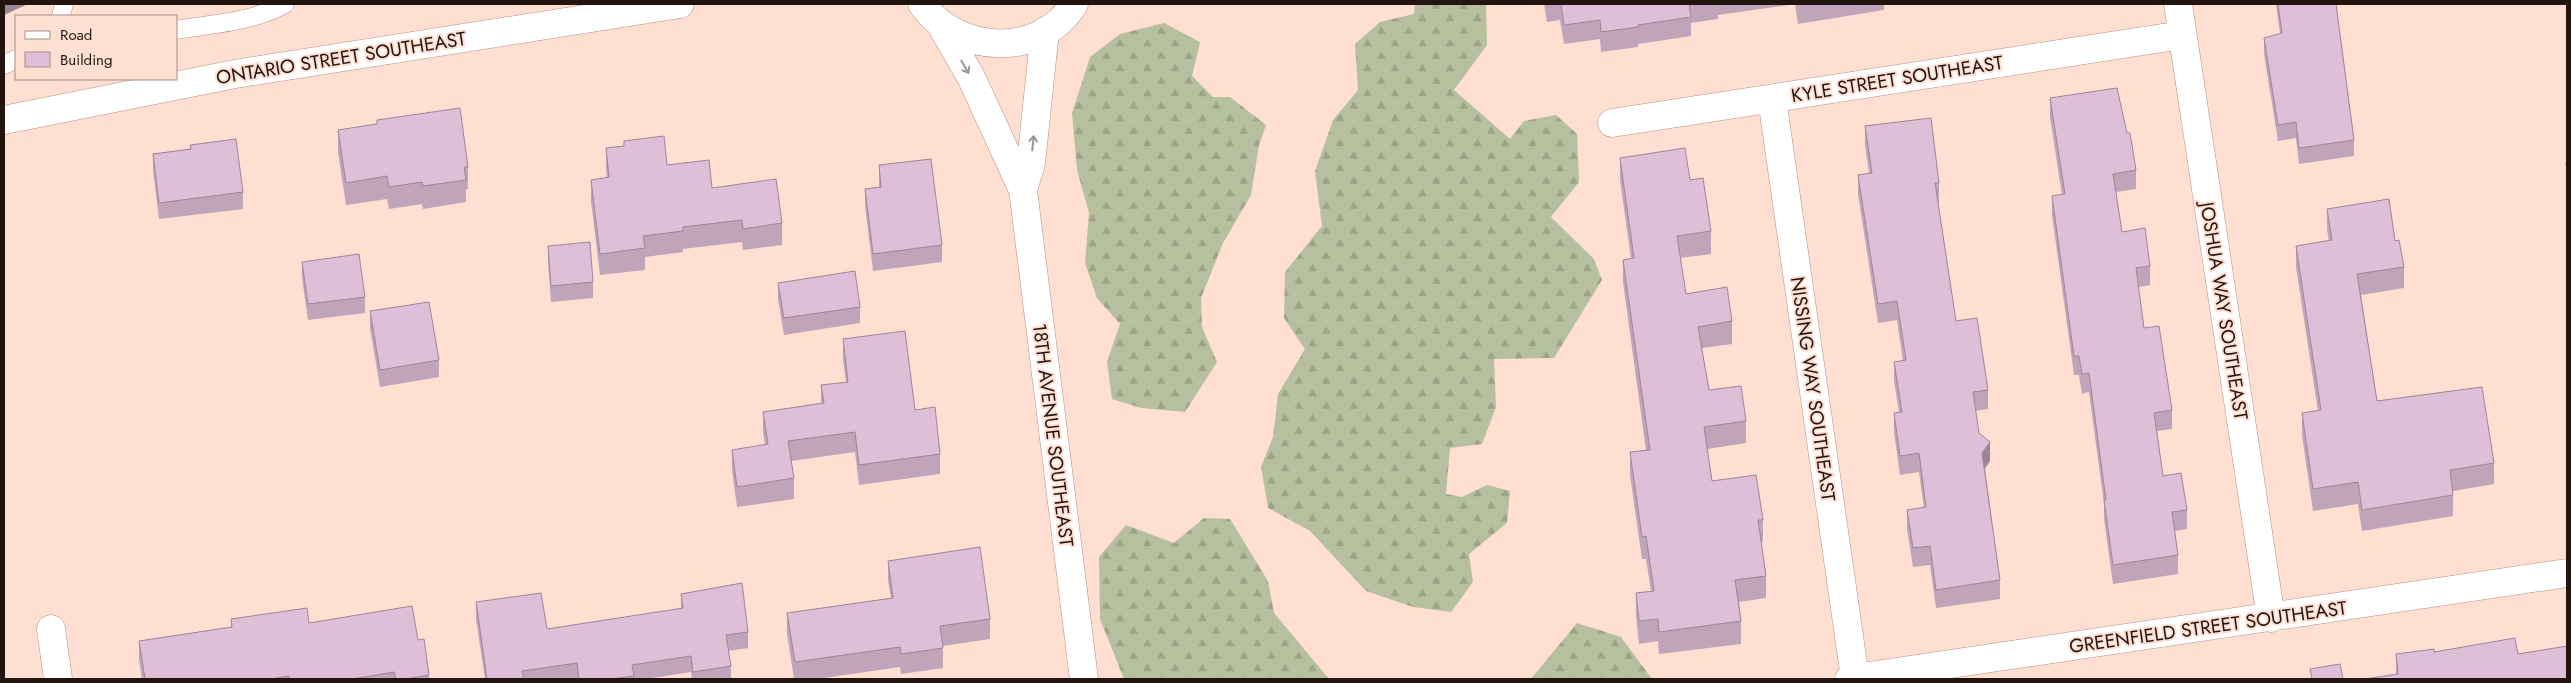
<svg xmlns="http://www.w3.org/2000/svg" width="2571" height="683" viewBox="0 0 2571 683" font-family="Jost,sans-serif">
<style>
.forest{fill:url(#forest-firs)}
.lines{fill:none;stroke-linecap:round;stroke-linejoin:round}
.service-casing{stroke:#b49081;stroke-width:19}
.minor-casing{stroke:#b49081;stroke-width:29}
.tertiary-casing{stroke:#b49081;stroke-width:29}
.service{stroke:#fff;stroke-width:18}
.minor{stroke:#fff;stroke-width:28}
.tertiary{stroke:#fff;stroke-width:28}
.wall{fill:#c0a4ba}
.shaded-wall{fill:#9c8697}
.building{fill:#dfbfd8;stroke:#9c8697}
.oneway{stroke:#9c9693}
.labels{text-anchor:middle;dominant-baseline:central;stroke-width:4;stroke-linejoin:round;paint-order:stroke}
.street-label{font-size:19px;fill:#22150f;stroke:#ffdfd2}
</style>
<defs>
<pattern id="forest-firs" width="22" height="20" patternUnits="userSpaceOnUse" patternTransform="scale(1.25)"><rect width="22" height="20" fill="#b6bf9e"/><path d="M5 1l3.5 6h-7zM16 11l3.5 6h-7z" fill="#9ca387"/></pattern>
</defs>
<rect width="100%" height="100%" fill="#ffdfd2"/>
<path class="forest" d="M1415 4H1486L1487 45 1454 90 1510 139 1524 121 1556 115 1577 134 1579 182 1551 217 1594 259 1602 280 1554 358 1494 359 1496 407 1482 444 1450 448 1446 494 1462 497 1487 485 1510 491 1507 523 1469 554 1473 582 1451 612 1413 607 1366 591 1310 531 1268 508 1261 467 1273 437 1278 394 1305 349 1284 318 1285 272 1322 226 1315 171 1333 120 1358 90 1355 44 1380 22 1414 14Z
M1164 23 1200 42 1192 76 1213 97H1230L1266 125 1259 145 1251 195 1223 243 1201 298 1202 327 1217 362 1185 412 1141 408 1112 399 1107 362 1120 324 1097 298 1085 263 1089 213 1077 170 1072 113 1090 57 1120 34Z
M1204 518 1230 519 1268 581 1274 613 1329 679H1124L1100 619 1099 557 1126 525 1174 543Z
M1577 623 1621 637 1652 679H1531Z"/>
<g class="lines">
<g class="service-casing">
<path id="service" d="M61 16 64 4
M176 30C212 24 253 22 285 4
M4 65 16 59"/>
</g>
<g class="minor-casing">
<path id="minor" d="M2178 4 2271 618
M1772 99 1855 678
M4 120 235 74 680 4
M1612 123 2182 35
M51 629 58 679
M1849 679 2567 573"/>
</g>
<g class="tertiary-casing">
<path id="tertiary" d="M922 4C957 54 1040 59 1074 4
M941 25 971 77 1023 190 1084 679
M1023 190 1031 163 1045 31"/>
</g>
<use href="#service" class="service"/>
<use href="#minor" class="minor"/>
<use href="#tertiary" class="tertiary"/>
</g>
<path class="wall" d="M1544 4H1884V10L1798 24 1795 4 1718 15V19L1691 23V36L1638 44V47L1601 52 1600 39 1564 44 1560 20 1547 22Z
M2276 4H2336L2354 140V156L2299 164 2296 138 2278 141 2264 54V38L2280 34Z
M2050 98 2127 133 2136 170V189L2116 192 2122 232 2150 266V285L2138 287 2144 328 2172 410V429L2157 431 2163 476 2187 510V529L2175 531 2178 555V574L2113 584 2104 519V504L2089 392 2082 394 2079 375H2074L2052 215V196L2062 195 2050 117Z
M377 120 468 167V189H466V202L423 209 422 204 389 209 387 199 346 205 338 152V130L377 124Z
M1865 126 1939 183V202H1938L1956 321 1988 390V409L1975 411 1979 433 1990 461 1985 469 2000 580V599L1936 608 1930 565 1913 567 1907 529V510L1924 508 1919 472 1900 475 1894 432V413L1899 412 1894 381V362L1903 361 1897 320 1878 323 1858 194V175L1869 173 1865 145Z
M624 141 667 165 782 223V245L743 250 742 242 683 249V252L645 257V270L600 275 591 201V180L607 178 606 170V148L624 146Z
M190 145 243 192V209L159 219 153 170V154L190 149Z
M1620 158 1690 180 1711 231V254L1680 258 1686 294 1732 321V344L1702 348 1709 390 1746 421V443L1707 449 1712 481 1763 520V542H1761L1766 576V598L1739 602 1741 621V644L1659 654 1658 641 1639 644 1636 616V593L1651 591 1646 559H1642L1630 475V452L1646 450 1623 282V260L1631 258 1620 180Z
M2566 163H2567V195L2566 185Z
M879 165 942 245V262L873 271 865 205V189L879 187Z
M2327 209 2395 241 2404 267V288L2361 295 2377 401 2494 463V484L2453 491V516L2362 531 2358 504 2313 511 2302 435V413L2318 411 2296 267V246L2329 241 2327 230Z
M548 246 593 282V298L551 302 548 262Z
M302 262 365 297V313L308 320 302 278Z
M778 283 860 307V323L784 335 778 299Z
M370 311 439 360V377L380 387 370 328Z
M843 339 915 410 940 454V474L859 485 855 452 791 461 794 478V499L737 507 732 470V450L765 445 763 432V412L821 403V385L846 382 843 360Z
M888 561 990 619V639L943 646V668L901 674 900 667 817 679H794L787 634V613L891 598 888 581Z
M681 594 748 632V648L728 651 731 666V679H692L691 672 646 679H485L476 619V602L547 629 681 609Z
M231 619 309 623 418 640 429 675V679H142L139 660V641L231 627Z
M2434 652 2518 654 2396 675V654Z"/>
<path class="shaded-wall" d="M4 4H28L4 15Z
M1990 442V461L1982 472V453Z"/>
<path class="building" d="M1561 4H1689L1691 17 1638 25V27L1601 32 1600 20 1564 25Z
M2278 4H2336L2354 140 2299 148 2296 122 2278 125 2264 38 2282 33Z
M2117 88 2127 133H2130L2136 170 2113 174 2122 232 2145 228 2150 266 2136 268 2144 328 2159 326 2172 410 2154 413 2163 476 2181 473 2187 510 2172 512 2178 555 2113 565 2104 500H2106L2089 373 2082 374 2079 356H2074L2052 196 2065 194 2050 98Z
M460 108 468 167H464L466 180 423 186 422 182 389 187 387 176 346 183 338 130 377 124V120Z
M1931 118 1939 183H1935L1956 321 1977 318 1988 390 1973 392 1979 433 1990 442 1982 453 2000 580 1936 590 1930 546 1913 548 1907 510 1926 507 1919 453 1900 456 1894 413 1902 412 1894 362 1906 360 1897 301 1878 304 1858 175 1872 173 1865 126Z
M664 136 667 165 709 160 712 188 776 179 782 223 743 229 742 220 683 227V231L643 236 645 248 600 254 591 180 609 177 606 148 624 146V141Z
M236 139 243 192 159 203 153 154 191 149 190 145Z
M1685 148 1690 180 1703 178 1711 231 1677 236 1686 294 1727 287 1732 321 1698 327 1709 390 1741 386 1746 421 1704 427 1712 481 1756 475 1763 520H1758L1766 576 1735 580 1741 621 1659 632 1658 619 1639 621 1636 593 1654 591 1646 536 1642 537 1630 452 1650 450 1623 260 1634 258 1620 158Z
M931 159 942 245 873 254 865 189 881 187 879 165Z
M2566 163H2567V173Z
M2389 199 2395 241 2399 240 2404 267 2357 274 2377 401 2482 387 2494 463 2450 470 2453 495 2362 510 2358 482 2313 489 2302 413 2321 410 2296 246 2332 240 2327 209Z
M590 242 593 282 551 286 548 246Z
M359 254 365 297 308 304 302 262Z
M855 271 860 307 784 318 778 283Z
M429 302 439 360 380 370 370 311Z
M905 331 915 410 935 407 940 454 859 465 855 432 788 441 794 478 737 487 732 450 768 444 763 412 824 403 821 385 848 382 843 339Z
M980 547 990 619 940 626 943 648 901 654 900 647 795 662 787 613 893 598 888 561Z
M742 583 748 632 726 635 731 666 693 672 691 656 632 665 634 676 611 679H579L577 663 522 671 524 679H487L476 602 541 593 547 629 683 608 681 594Z
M412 606 418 640 424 639 429 675 406 679H396L394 672 352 679H290L289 676 270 679H145L139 641 232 627 231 619 307 608 309 623Z
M2515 638 2518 654 2567 646V679H2364L2398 674 2396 654 2434 649V652Z
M2340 664 2343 679H2312L2310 669Z"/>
<defs><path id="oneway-shaft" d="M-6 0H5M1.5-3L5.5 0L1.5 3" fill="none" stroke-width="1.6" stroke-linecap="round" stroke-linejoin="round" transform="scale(1.25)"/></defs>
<g class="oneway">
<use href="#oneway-shaft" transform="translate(965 67) rotate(60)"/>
<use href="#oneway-shaft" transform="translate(1033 143) rotate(-84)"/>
</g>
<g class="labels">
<g class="street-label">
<text transform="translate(341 58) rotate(-9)">ONTARIO STREET SOUTHEAST</text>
<text transform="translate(1897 79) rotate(-9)">KYLE STREET SOUTHEAST</text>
<text transform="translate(2224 311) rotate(81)">JOSHUA WAY SOUTHEAST</text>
<text transform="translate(1813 389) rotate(82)">NISSING WAY SOUTHEAST</text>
<text transform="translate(1053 435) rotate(83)">18TH AVENUE SOUTHEAST</text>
<text transform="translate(2208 627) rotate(-8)">GREENFIELD STREET SOUTHEAST</text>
</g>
</g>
<rect width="2571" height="683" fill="none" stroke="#22150f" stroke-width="10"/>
<rect x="15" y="15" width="162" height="65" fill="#ffdfd2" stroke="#a78e84"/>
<rect x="25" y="31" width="25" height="8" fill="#ffffff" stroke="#a78e84"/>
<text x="60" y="40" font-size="15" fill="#22150f">Road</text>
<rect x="25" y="52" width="25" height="15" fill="#dfbfd8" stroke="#a78e84"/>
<text x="60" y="65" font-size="15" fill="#22150f">Building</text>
</svg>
